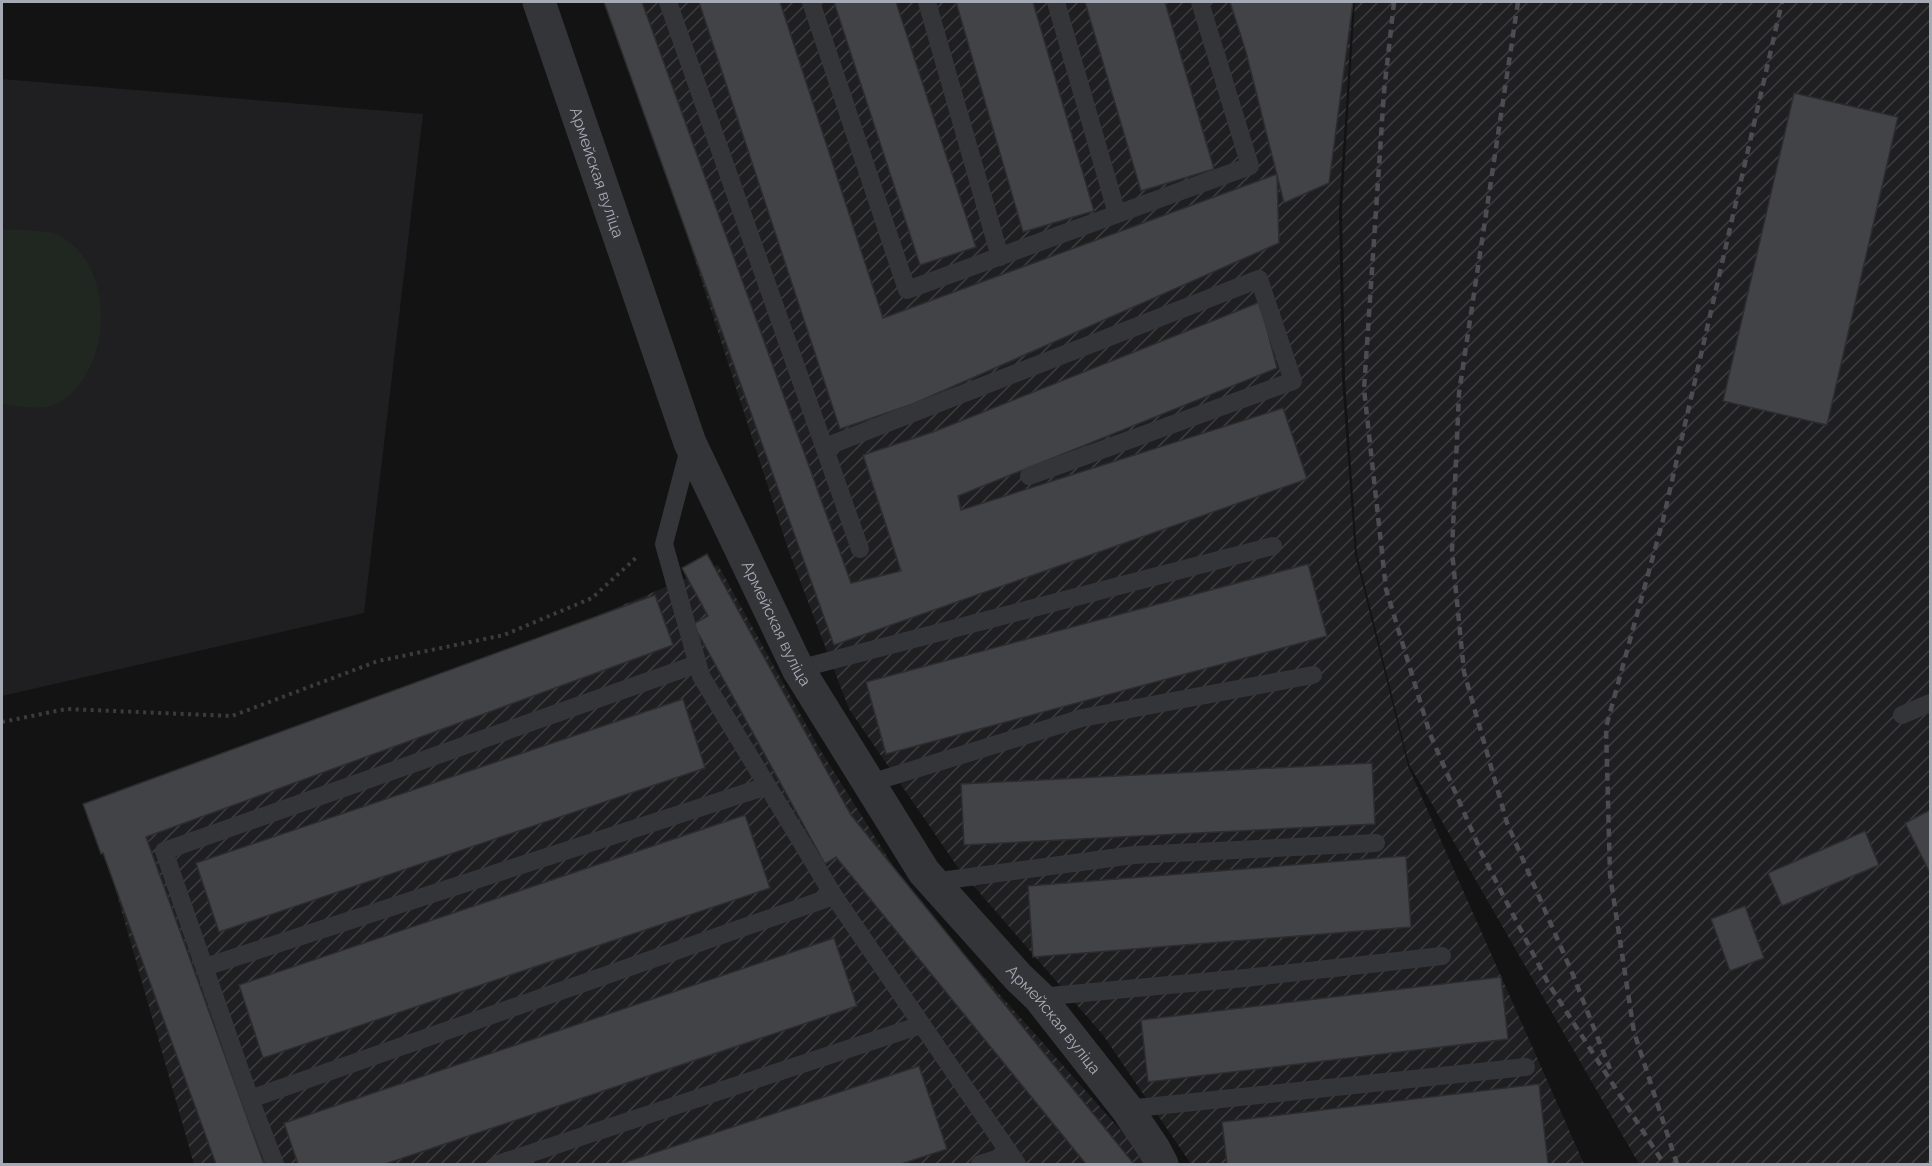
<svg xmlns="http://www.w3.org/2000/svg" width="1932" height="1166" viewBox="0 0 1932 1166" font-family="Raleway,sans-serif">
<style>
.built{fill:#1f1f21}
.industrial{fill:url(#industrial-furrows)}
.grass{fill:#1f2720}
.building{fill:#424347;stroke:#2d2d30;stroke-width:1.5}
.lines{fill:none;stroke-linecap:round;stroke-linejoin:round}
.path{stroke:#3a3c40;stroke-width:4;stroke-dasharray:3 4.5;stroke-linecap:butt}
.service{stroke:#343539;stroke-width:18}
.minor{stroke:#343539;stroke-width:33}
.rail{stroke:#4b4d52;stroke-width:4.5;stroke-dasharray:8 6;stroke-linecap:butt}
.labels{text-anchor:middle;dominant-baseline:central;stroke-width:6;stroke-linejoin:round;paint-order:stroke}
.street-label{font-size:16px;fill:#a5aab4;stroke:#0e0e0f}
</style>
<defs>
<pattern id="industrial-furrows" width="10" height="10" patternUnits="userSpaceOnUse" patternTransform="scale(1.5)"><rect width="10" height="10" fill="#1f1f21"/><path d="M-1 1l2-2M0 10L10 0M9 11l2-2" fill="none" stroke="#3d3d3f"/></pattern>
</defs>
<rect width="100%" height="100%" fill="#131314"/>
<path class="built" d="M2 79 423 114 364 613 2 696Z"/>
<path class="industrial" d="M612 2H1353L1339 209 1342 379 1355 554 1408 766 1584 1164H1191L1103 1035 959 869 849 709 789 552 699 273 624 31Z
M1355 2H1930V1164H1639L1409 764 1357 554 1345 379 1342 208Z
M718 565 819 748 912 896 1141 1153 1145 1164H194L97 825Z"/>
<path class="grass" d="M2 229C14 230 47 230 56 234 118 262 114 374 56 404 41 411 18 406 2 404Z"/>
<path class="building" d="M604 2H642L851 583 901 571 863 455 933 432 1260 302 1277 368 958 496 961 510 1283 408 1307 479 834 645Z
M699 2H780L883 318 1277 174 1279 243 913 404 840 429Z
M834 2H896L976 247 920 265Z
M956 2H1033L1094 211 1023 232Z
M1085 2H1165L1214 169 1141 191Z
M1230 2H1353L1329 183 1284 203 1246 52Z
M1794 93 1898 117 1827 425 1723 401Z
M707 554 851 815 1134 1164H1086L836 857 825 864 693 624 708 616 682 568Z
M1308 564 1327 636 886 754 866 682Z
M655 595 673 645 146 837 264 1164H216L103 853 101 854 83 804Z
M683 699 705 768 219 932 196 863Z
M1372 763 1375 824 964 845 961 784Z
M1930 810V873L1905 823Z
M745 815 770 888 263 1058 239 985Z
M1865 831 1879 865 1782 906 1768 873Z
M1406 856 1411 927 1033 957 1028 886Z
M1745 906 1764 958 1730 971 1711 919Z
M834 938 857 1006 385 1164H298L284 1123Z
M1501 977 1508 1039 1148 1082 1141 1020Z
M919 1066 947 1149 901 1164H620Z
M1539 1084 1548 1164H1227L1222 1122Z"/>
<g class="lines">
<path class="path" d="M2 722 66 709 232 716 378 661 504 635 592 598 638 556"/>
<path class="service" d="M668 2 860 549
M811 2 907 290 1250 166 1200 2
M927 2 1000 257
M1056 2 1117 214
M690 445 664 544 701 676 834 896 1017 1164
M825 447 1259 279 1293 381 1029 476
M798 669 1273 546
M1902 715 1930 703
M870 783 1082 718 1313 675
M932 882 1134 855 1376 843
M205 967 767 786
M1039 997 1245 978 1442 956
M250 1099 834 896
M1127 1109 1526 1067
M275 1164 250 1099 164 851 697 664
M498 1164 921 1025
M980 1164 1009 1155"/>
<path class="minor" id="s1" d="M539 2 690 443 798 669 924 872 1019 978 1039 997 1127 1109 1154 1149 1162 1164"/>
<path class="rail" d="M1394 2 1384 92 1364 389 1386 589 1430 734 1482 854 1548 983 1664 1164
M1518 2 1459 393 1452 551 1464 672 1507 823 1573 975 1610 1069
M1677 1164 1634 1032 1610 875 1606 727 1663 520 1782 2"/>
</g>
<g class="labels">
<g class="street-label">
<text stroke="none"><textPath href="#s1" startOffset="180">Армейская вуліца</textPath></text>
<text stroke="none"><textPath href="#s1" startOffset="666">Армейская вуліца</textPath></text>
<text stroke="none"><textPath href="#s1" startOffset="1152">Армейская вуліца</textPath></text>
</g>
</g>
<rect width="1932" height="1166" fill="none" stroke="#a5aab4" stroke-width="6"/>
</svg>
